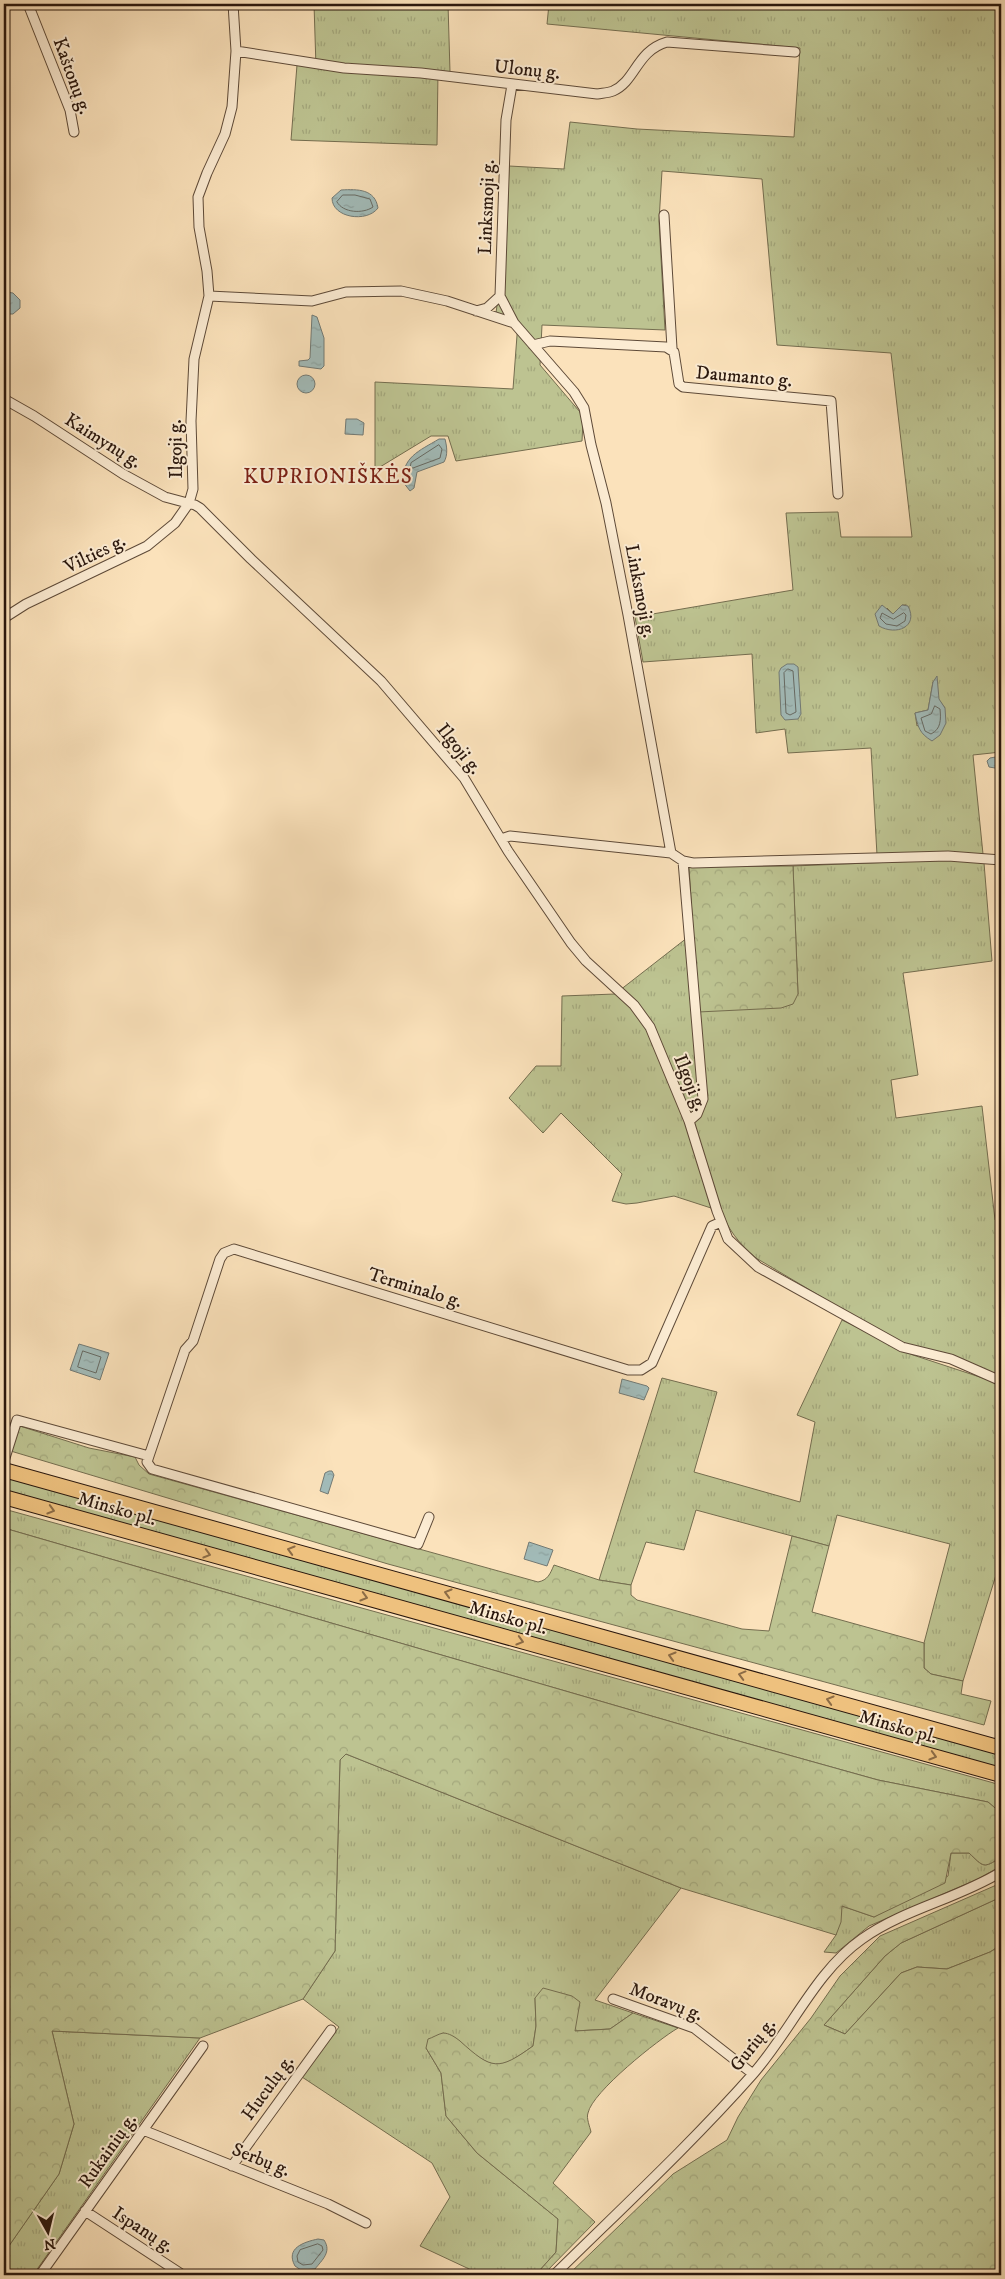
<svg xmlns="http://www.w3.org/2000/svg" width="1005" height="2279" viewBox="0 0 1005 2279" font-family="'IM FELL DW Pica',serif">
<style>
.grass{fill:url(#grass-tufts);stroke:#746d4f;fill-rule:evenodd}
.forest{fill:url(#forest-crowns);stroke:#746d4f}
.water{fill:url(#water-ripples);stroke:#727a75}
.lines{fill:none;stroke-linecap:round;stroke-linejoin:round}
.shore{stroke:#666a64;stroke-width:1}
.minor-casing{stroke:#5e4a38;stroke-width:11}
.highway-casing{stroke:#2a170d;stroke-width:16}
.minor{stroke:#fcecd3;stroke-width:9}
.highway{stroke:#eec17e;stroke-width:14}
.oneway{stroke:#8c6c46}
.labels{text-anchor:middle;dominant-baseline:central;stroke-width:4;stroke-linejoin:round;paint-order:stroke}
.street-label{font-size:19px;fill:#2a170d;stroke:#fcecd3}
.quarter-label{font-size:21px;letter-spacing:1px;fill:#7a1f14;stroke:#fcecd3}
</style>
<defs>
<pattern id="grass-tufts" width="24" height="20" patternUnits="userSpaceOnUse" patternTransform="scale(1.25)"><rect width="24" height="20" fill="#bdc391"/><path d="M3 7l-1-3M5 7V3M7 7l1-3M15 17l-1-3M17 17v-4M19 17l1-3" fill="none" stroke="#a3a77c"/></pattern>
<pattern id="forest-crowns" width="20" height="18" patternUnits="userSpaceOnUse" patternTransform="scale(1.25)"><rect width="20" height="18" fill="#bdc391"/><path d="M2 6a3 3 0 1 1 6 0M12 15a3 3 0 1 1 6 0" fill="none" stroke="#a3a77c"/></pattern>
<pattern id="water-ripples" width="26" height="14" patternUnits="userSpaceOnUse" patternTransform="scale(1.25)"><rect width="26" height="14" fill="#a2bcba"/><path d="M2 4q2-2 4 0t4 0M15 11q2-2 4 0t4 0" fill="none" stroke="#8ca19f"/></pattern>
</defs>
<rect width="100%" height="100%" fill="#fbe2bb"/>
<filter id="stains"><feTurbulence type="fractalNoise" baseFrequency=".004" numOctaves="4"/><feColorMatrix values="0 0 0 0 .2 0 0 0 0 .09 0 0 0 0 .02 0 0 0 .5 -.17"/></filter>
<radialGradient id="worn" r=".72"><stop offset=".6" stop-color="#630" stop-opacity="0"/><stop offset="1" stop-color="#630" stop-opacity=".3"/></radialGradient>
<path class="grass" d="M314 4H448L450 72 438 71 437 145 291 140 297 65 316 67Z
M549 4H1001V752L973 755 983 854 877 855 871 748 788 753 785 729 756 733 752 654 643 662 635 617 793 590 786 513 838 512 841 537H912L891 353 777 345 762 179 662 171 659 221 665 330 542 325 540 365 580 412 583 421 582 441 456 461 448 436H431L375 470V382L513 389 518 322 496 313 507 229 509 166 564 169 570 122 637 129 794 137 800 48 547 24ZM902 605H906L879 626 887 608 893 614ZM933 682 939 700 945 708 917 726 915 713 928 710Z
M946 860 984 863 992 961 903 973 918 1075 891 1080 896 1118 982 1106 995 1220H1001V1376L940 1353 908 1345 884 1334 756 1258C738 1243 728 1229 719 1207L711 1208 674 1196 637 1203 626 1204 612 1201 622 1174 561 1113 543 1133 509 1098 536 1066H561L562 996 615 994 692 934 798 994 793 866Z
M842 1320 913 1355 1001 1384V1559L963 1681 931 1674 924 1668V1643L950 1544 837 1515 829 1546 696 1510 684 1550 646 1542 631 1585 599 1580 662 1378 717 1392 694 1472 800 1502 815 1422 797 1415Z
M4 1476 1001 1754V1770L4 1490Z
M4 1509 1001 1785V1813L988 1802 878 1780 717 1735 4 1528Z
M346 1754 681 1888 595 2000 633 2013 610 2029 574 2031 535 1998 536 2026 533 2046C504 2067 495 2073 466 2047 458 2040 453 2036 443 2033L426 2048 441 2073 446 2116 477 2153 558 2219 556 2252 540 2270 542 2275H482L420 2246 450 2197 432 2163 302 2077 339 2027 303 1999 335 1951 340 1760Z
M951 1853H969C984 1867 983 1869 1001 1857V1866L978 1879 869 1926 836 1953 824 1952 836 1935 842 1906 874 1917 948 1876Z
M1001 1897V1945L990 1952 947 1969 917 1967 901 1973 845 2034 824 2025 885 1956 901 1943Z
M52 2031 200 2038 33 2275H4V2253L59 2174 74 2124Z"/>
<path class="forest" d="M793 866 798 994 793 1004 781 1008 698 1012 689 867Z
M4 1421 89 1448 135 1457 139 1465 149 1474 538 1582C548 1580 550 1574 554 1565L599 1580 631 1585V1595L637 1600 742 1629 769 1631 792 1536 829 1546 812 1612 924 1643V1668L931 1674 963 1681 961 1694 991 1701 984 1725 388 1564 4 1449Z
M4 1528 717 1735 878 1780 988 1802 1001 1813V1857C983 1869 984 1867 969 1853H951L945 1883 874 1917 842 1906 841 1922 836 1935 681 1888 346 1754 340 1760 335 1951 303 1999 200 2038 52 2031 74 2124 59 2174 4 2253Z
M1001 1883V1897L901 1943 885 1956 824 2025 845 2034 901 1973 917 1967 947 1969 990 1952 1001 1945V2275H568L673 2174 727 2140 738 2117 761 2080 811 2018 840 1976 880 1936Z
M543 1988 572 1996 580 2002 575 2031 610 2029 633 2013 678 2028C659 2039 592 2092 588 2113 586 2118 590 2127 591 2132L553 2183 595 2222 543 2275 540 2270 556 2252 558 2219 477 2153 446 2116 441 2073 426 2048 428 2039C432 2038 438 2034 443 2033 449 2033 455 2037 460 2041 492 2070 498 2071 533 2046L536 2026 535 1998Z"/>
<path class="water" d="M341 190C358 189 375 189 378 208 367 223 332 218 332 198Z
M6 292 13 293 20 300V308L13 314H4V296Z
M312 315 317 317 324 338V366L321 369 299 366V361L308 360 310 358Z
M297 384a9 9 0 1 1 18 0a9 9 0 1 1-18 0Z
M346 419H357L364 423 363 435 345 434Z
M439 439H445C447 447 448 455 444 462L417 472 414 488 410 491 403 482C402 457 419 451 439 439Z
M882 605 893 614 902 605 908 606C919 627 896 636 879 626L875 614Z
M787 664H794L798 667 801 714 798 719 785 720 781 715 779 672 781 668Z
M937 676 939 699 945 708 946 723 940 735 932 741C919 733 918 727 915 713L928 710 933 682Z
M1001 756V769L989 767 987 761 990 758Z
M79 1344 109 1353 100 1380 70 1370Z
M622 1379 647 1386 649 1388 644 1400 619 1393Z
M329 1471H332L334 1475 328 1494 320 1491 325 1473Z
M529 1542 553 1550 547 1566 524 1559Z
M318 2239 324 2240C332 2252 322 2260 315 2269L301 2270 295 2266C285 2248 304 2242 318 2239Z"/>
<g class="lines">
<path class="shore" d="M343 195H355L370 199 373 207C363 214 343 213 337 202Z
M439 445 442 449 440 458 413 468H410L411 463Z
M904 613 906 615 905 621 897 626 886 624 880 618 882 613 893 619Z
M788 669 793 671 796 712 790 715 786 713 784 673Z
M935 706 940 709C941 720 941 729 931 734L925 731 921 718 931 714Z
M83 1351 101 1357 96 1373 78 1367Z
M318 2244 322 2246 323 2250 312 2264 303 2265 298 2262 297 2256 300 2250Z"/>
<g class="minor-casing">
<path id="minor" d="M28 4 70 110 74 132
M4 6 9 4
M236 51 344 68 421 73 597 94C602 93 608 93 613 91 636 81 636 51 667 42L795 52
M512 85 506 120 500 296 514 323 574 392 584 408 591 445 606 503 628 615 671 853 683 861 703 1099 697 1114 689 1121
M664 215 672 348
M209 296 312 301 346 292 401 291 447 301 514 323
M476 311 487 308 500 296
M533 345 550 341 666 347 674 352 679 384 683 387 831 401 838 494
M4 399 34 416 123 474 165 497 195 505 200 508 251 559 381 681 464 778 508 851 571 943 586 961 634 1005 650 1027 689 1121 717 1211 728 1239 758 1267 902 1347 951 1359 1001 1381
M4 618 26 604 147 546 175 523 189 503 193 489 191 421 194 359 209 296 207 271 199 227 198 197 207 173 225 134 232 107 236 51 233 4
M501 839 510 836 671 853
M683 861 693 863 948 856 1001 860
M149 1456 147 1462 152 1469 418 1544 429 1517
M4 1461 17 1420 149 1456 185 1350 193 1341 196 1332 220 1259 224 1253 234 1249 628 1370H641L652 1363 712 1226 721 1222
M998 1747 1001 1736
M613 1999 694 2028 753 2074
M143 2130 328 2204 366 2223
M232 2166 331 2030
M85 2211 183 2275
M40 2275 203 2046
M554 2275C621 2209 691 2144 753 2074 791 2031 815 1972 862 1939 904 1909 957 1899 1001 1872"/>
</g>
<g class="highway-casing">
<path id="highway" d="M4 1470 1001 1748
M4 1497 1001 1775"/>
</g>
<use href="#minor" class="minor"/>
<use href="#highway" class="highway"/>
</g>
<defs><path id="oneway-chevron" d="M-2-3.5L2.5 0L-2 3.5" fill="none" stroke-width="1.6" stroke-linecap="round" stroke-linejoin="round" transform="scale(1.25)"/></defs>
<g class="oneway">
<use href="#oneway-chevron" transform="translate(51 1510) rotate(16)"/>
<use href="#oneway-chevron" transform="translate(291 1550) rotate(-164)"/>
<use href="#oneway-chevron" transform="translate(207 1554) rotate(16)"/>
<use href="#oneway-chevron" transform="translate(448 1593) rotate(-164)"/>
<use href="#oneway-chevron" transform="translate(364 1597) rotate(16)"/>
<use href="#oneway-chevron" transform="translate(520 1641) rotate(16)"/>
<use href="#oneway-chevron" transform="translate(672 1656) rotate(-164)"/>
<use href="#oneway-chevron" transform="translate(742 1675) rotate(-165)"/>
<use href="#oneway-chevron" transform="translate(830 1700) rotate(-164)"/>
<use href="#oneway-chevron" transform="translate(933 1756) rotate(16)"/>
</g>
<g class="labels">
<g class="street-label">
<text transform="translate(527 70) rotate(6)">Ulonų g.</text>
<text transform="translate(72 76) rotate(70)">Kaštonų g.</text>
<text transform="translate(487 207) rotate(-88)">Linksmoji g.</text>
<text transform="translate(744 377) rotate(5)">Daumanto g.</text>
<text transform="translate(103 441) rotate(32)">Kaimynų g.</text>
<text transform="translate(176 449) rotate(-91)">Ilgoji g.</text>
<text transform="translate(95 554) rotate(-26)">Vilties g.</text>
<text transform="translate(640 591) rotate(79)">Linksmoji g.</text>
<text transform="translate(459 749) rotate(51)">Ilgoji g.</text>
<text transform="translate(690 1083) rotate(68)">Ilgoji g.</text>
<text transform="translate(415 1288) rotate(17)">Terminalo g.</text>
<text transform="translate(117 1509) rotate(16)">Minsko pl.</text>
<text transform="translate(508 1618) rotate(16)">Minsko pl.</text>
<text transform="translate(898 1727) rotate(16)">Minsko pl.</text>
<text transform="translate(666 2002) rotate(21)">Moravų g.</text>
<text transform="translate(753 2045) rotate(-52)">Gurių g.</text>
<text transform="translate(268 2088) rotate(-54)">Huculų g.</text>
<text transform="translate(108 2151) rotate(-55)">Rukainių g.</text>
<text transform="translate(261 2160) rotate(22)">Serbų g.</text>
<text transform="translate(143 2230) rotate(33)">Ispanų g.</text>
</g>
<g class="quarter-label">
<text x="328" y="477">KUPRIONIŠKĖS</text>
</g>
</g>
<rect width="1005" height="2279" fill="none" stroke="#fbe2bb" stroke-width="20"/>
<rect x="5" y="5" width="995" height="2269" fill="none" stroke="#2a170d" stroke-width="2.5"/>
<rect x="10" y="10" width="985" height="2259" fill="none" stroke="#2a170d"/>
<g transform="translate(48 2232) rotate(172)" stroke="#fcecd3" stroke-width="4" paint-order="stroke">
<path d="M0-4L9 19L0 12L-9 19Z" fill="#2a170d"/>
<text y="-8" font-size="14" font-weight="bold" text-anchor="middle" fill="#2a170d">N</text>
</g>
<rect width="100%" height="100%" filter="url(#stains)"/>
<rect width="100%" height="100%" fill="url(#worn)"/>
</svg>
